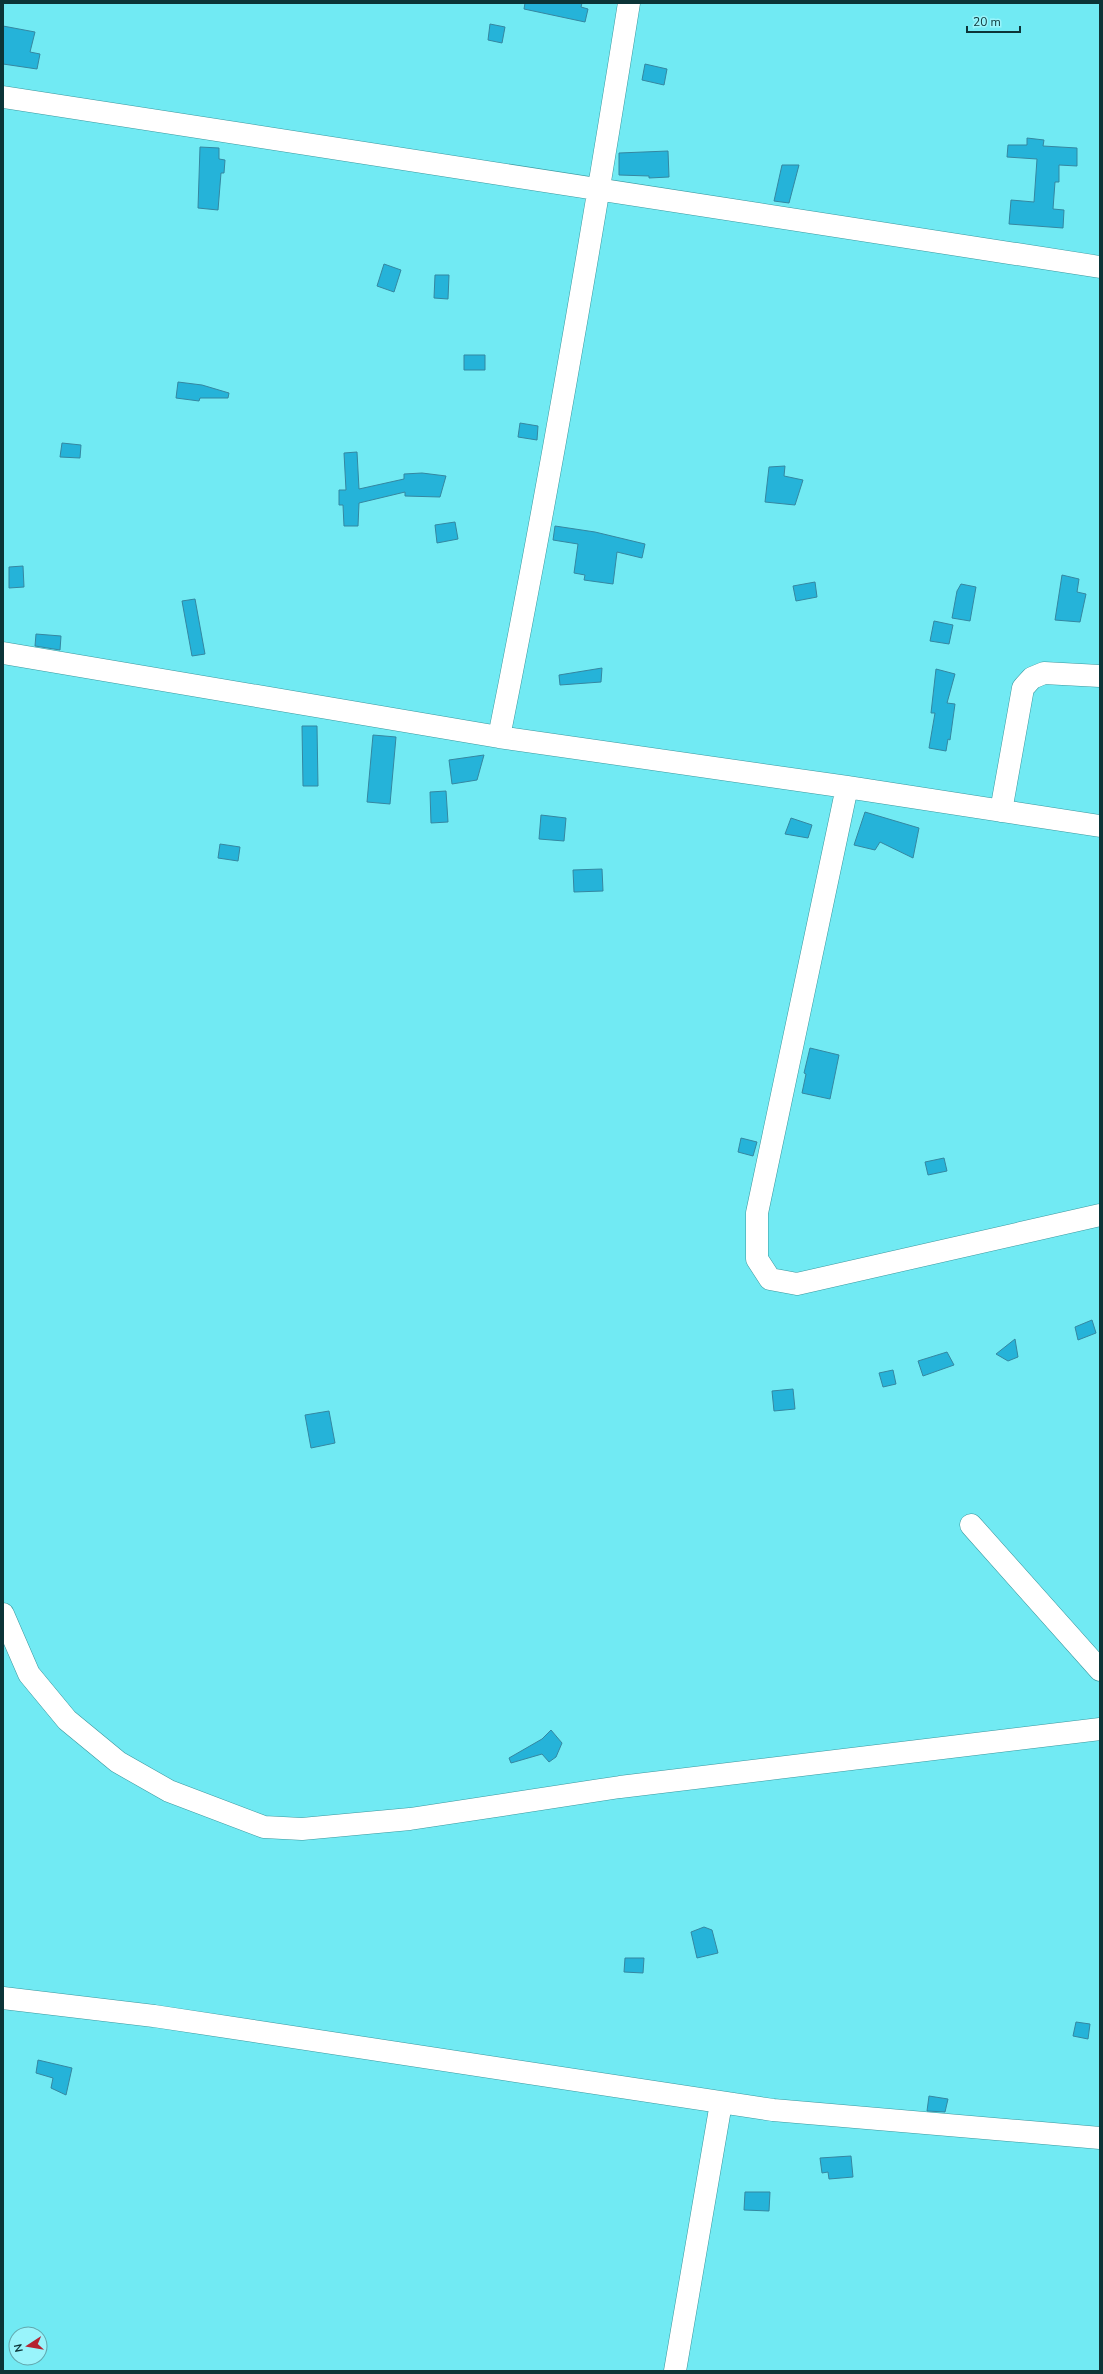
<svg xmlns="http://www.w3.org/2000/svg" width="1103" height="2374" viewBox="0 0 1103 2374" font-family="'Nunito Sans',sans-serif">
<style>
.building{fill:#25b3d9;stroke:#3587a1}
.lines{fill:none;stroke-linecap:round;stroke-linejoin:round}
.minor-casing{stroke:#3a989f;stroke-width:23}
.minor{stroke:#fff;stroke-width:22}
</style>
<rect width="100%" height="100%" fill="#71eaf3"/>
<path class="building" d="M525 3H582L581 7 588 9 585 22 524 9Z
M490 24 505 27 502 43 488 40Z
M3 26 35 32 30 52 40 54 37 69 3 64Z
M645 64 667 69 664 85 642 80Z
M1027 138 1044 140 1043 146 1077 148V166L1059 165V182H1055L1053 209 1064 210 1063 228 1009 224 1011 200 1034 202 1037 159 1007 157 1008 145H1027Z
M200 147 219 148V159L225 160 224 173H221L218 210 198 208Z
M668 151 669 177 649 178V176L619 175V153Z
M782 165H799L789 203 774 201Z
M384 264 401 270 394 292 377 286Z
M435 275H449L448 299 434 298Z
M464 355H485V370H464Z
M178 382 202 385 229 393 228 398H200L199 401 176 398Z
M520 423 538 426 537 440 518 437Z
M62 443 81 445 80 458 60 457Z
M357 452 359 489 404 479V474L422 473 446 476 440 497 405 496V492L359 503 358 526H344L343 505H339V490H346L344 453Z
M785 466 784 476 803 480 795 505 765 502 769 467Z
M455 522 458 539 437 543 435 525Z
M555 526 595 532 645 544 642 558 617 552 613 584 584 580 585 575 574 573 578 544 553 540Z
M23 566 24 587 9 588V567Z
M1062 575 1079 579 1077 592 1086 594 1080 622 1055 620Z
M815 582 817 597 796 601 793 586Z
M961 584 976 587 970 621 952 618 957 591Z
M195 599 205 654 192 656 182 601Z
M934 621 953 625 949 644 930 641Z
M36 634 61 636 60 650 35 646Z
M602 668 601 682 560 685 559 675Z
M936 669 955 674 947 703 955 704 950 740 948 739 946 751 929 748 935 713H931Z
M302 726H317L318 786H303Z
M373 735 396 737 390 804 367 802Z
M484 755 477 780 452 784 449 760Z
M446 791 448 822 431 823 430 792Z
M865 812 919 828 913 858 880 842 875 850 854 845Z
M541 815 566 818 564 841 539 839Z
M791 818 812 825 808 838 785 834Z
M220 844 240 847 238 861 218 858Z
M602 869 603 891 574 892 573 870Z
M810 1048 839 1055 830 1099 802 1093 806 1074 804 1073Z
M741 1138 757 1142 753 1156 738 1152Z
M944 1158 947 1171 928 1175 925 1162Z
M1092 1320 1096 1333 1078 1340 1075 1327Z
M1015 1339 1018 1357 1008 1361 996 1354Z
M947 1352 954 1365 923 1376 918 1361Z
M893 1370 896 1384 883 1387 879 1373Z
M793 1389 795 1409 774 1411 772 1391Z
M329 1411 335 1443 311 1448 305 1415Z
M551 1730 562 1743 556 1757 549 1762 542 1754 511 1763 509 1758 542 1739Z
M704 1927 712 1930 718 1953 697 1958 691 1932Z
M625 1958H644L643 1973 624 1972Z
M1076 2022 1090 2024 1088 2039 1073 2036Z
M38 2060 72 2068 66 2095 51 2088 53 2078 36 2073Z
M929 2096 948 2099 945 2112 927 2111Z
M851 2156 853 2177 829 2179 828 2172 822 2173 820 2158Z
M745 2192H770L769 2211 744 2210Z"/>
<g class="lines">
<g class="minor-casing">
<path id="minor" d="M3 97 1100 267
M3 653 499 737 847 787 1100 826
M499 737C548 493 590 248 629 3
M847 787 757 1213V1259L770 1279 797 1284 1100 1215
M1001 811 1023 688 1032 678 1044 673 1100 676
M971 1525 1100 1670
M3 1614 29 1674 67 1720 118 1762 169 1791 264 1827 302 1829 410 1819 620 1787 1100 1729
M3 1998 154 2016 773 2110 1100 2138
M675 2371 721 2103"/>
</g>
<use href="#minor" class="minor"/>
</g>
<rect width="1103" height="2374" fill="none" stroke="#0c3437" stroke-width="8"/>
<g transform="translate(28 2346) rotate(258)"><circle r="19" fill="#99f4fb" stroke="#61a7ad"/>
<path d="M0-3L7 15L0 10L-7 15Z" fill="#b52332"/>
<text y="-6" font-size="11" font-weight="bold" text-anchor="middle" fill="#0c3437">N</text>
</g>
<path d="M967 26v6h53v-6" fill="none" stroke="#0c3437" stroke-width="2"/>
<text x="973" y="26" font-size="12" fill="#0c3437" stroke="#99f4fb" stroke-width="3" paint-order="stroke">20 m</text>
</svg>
